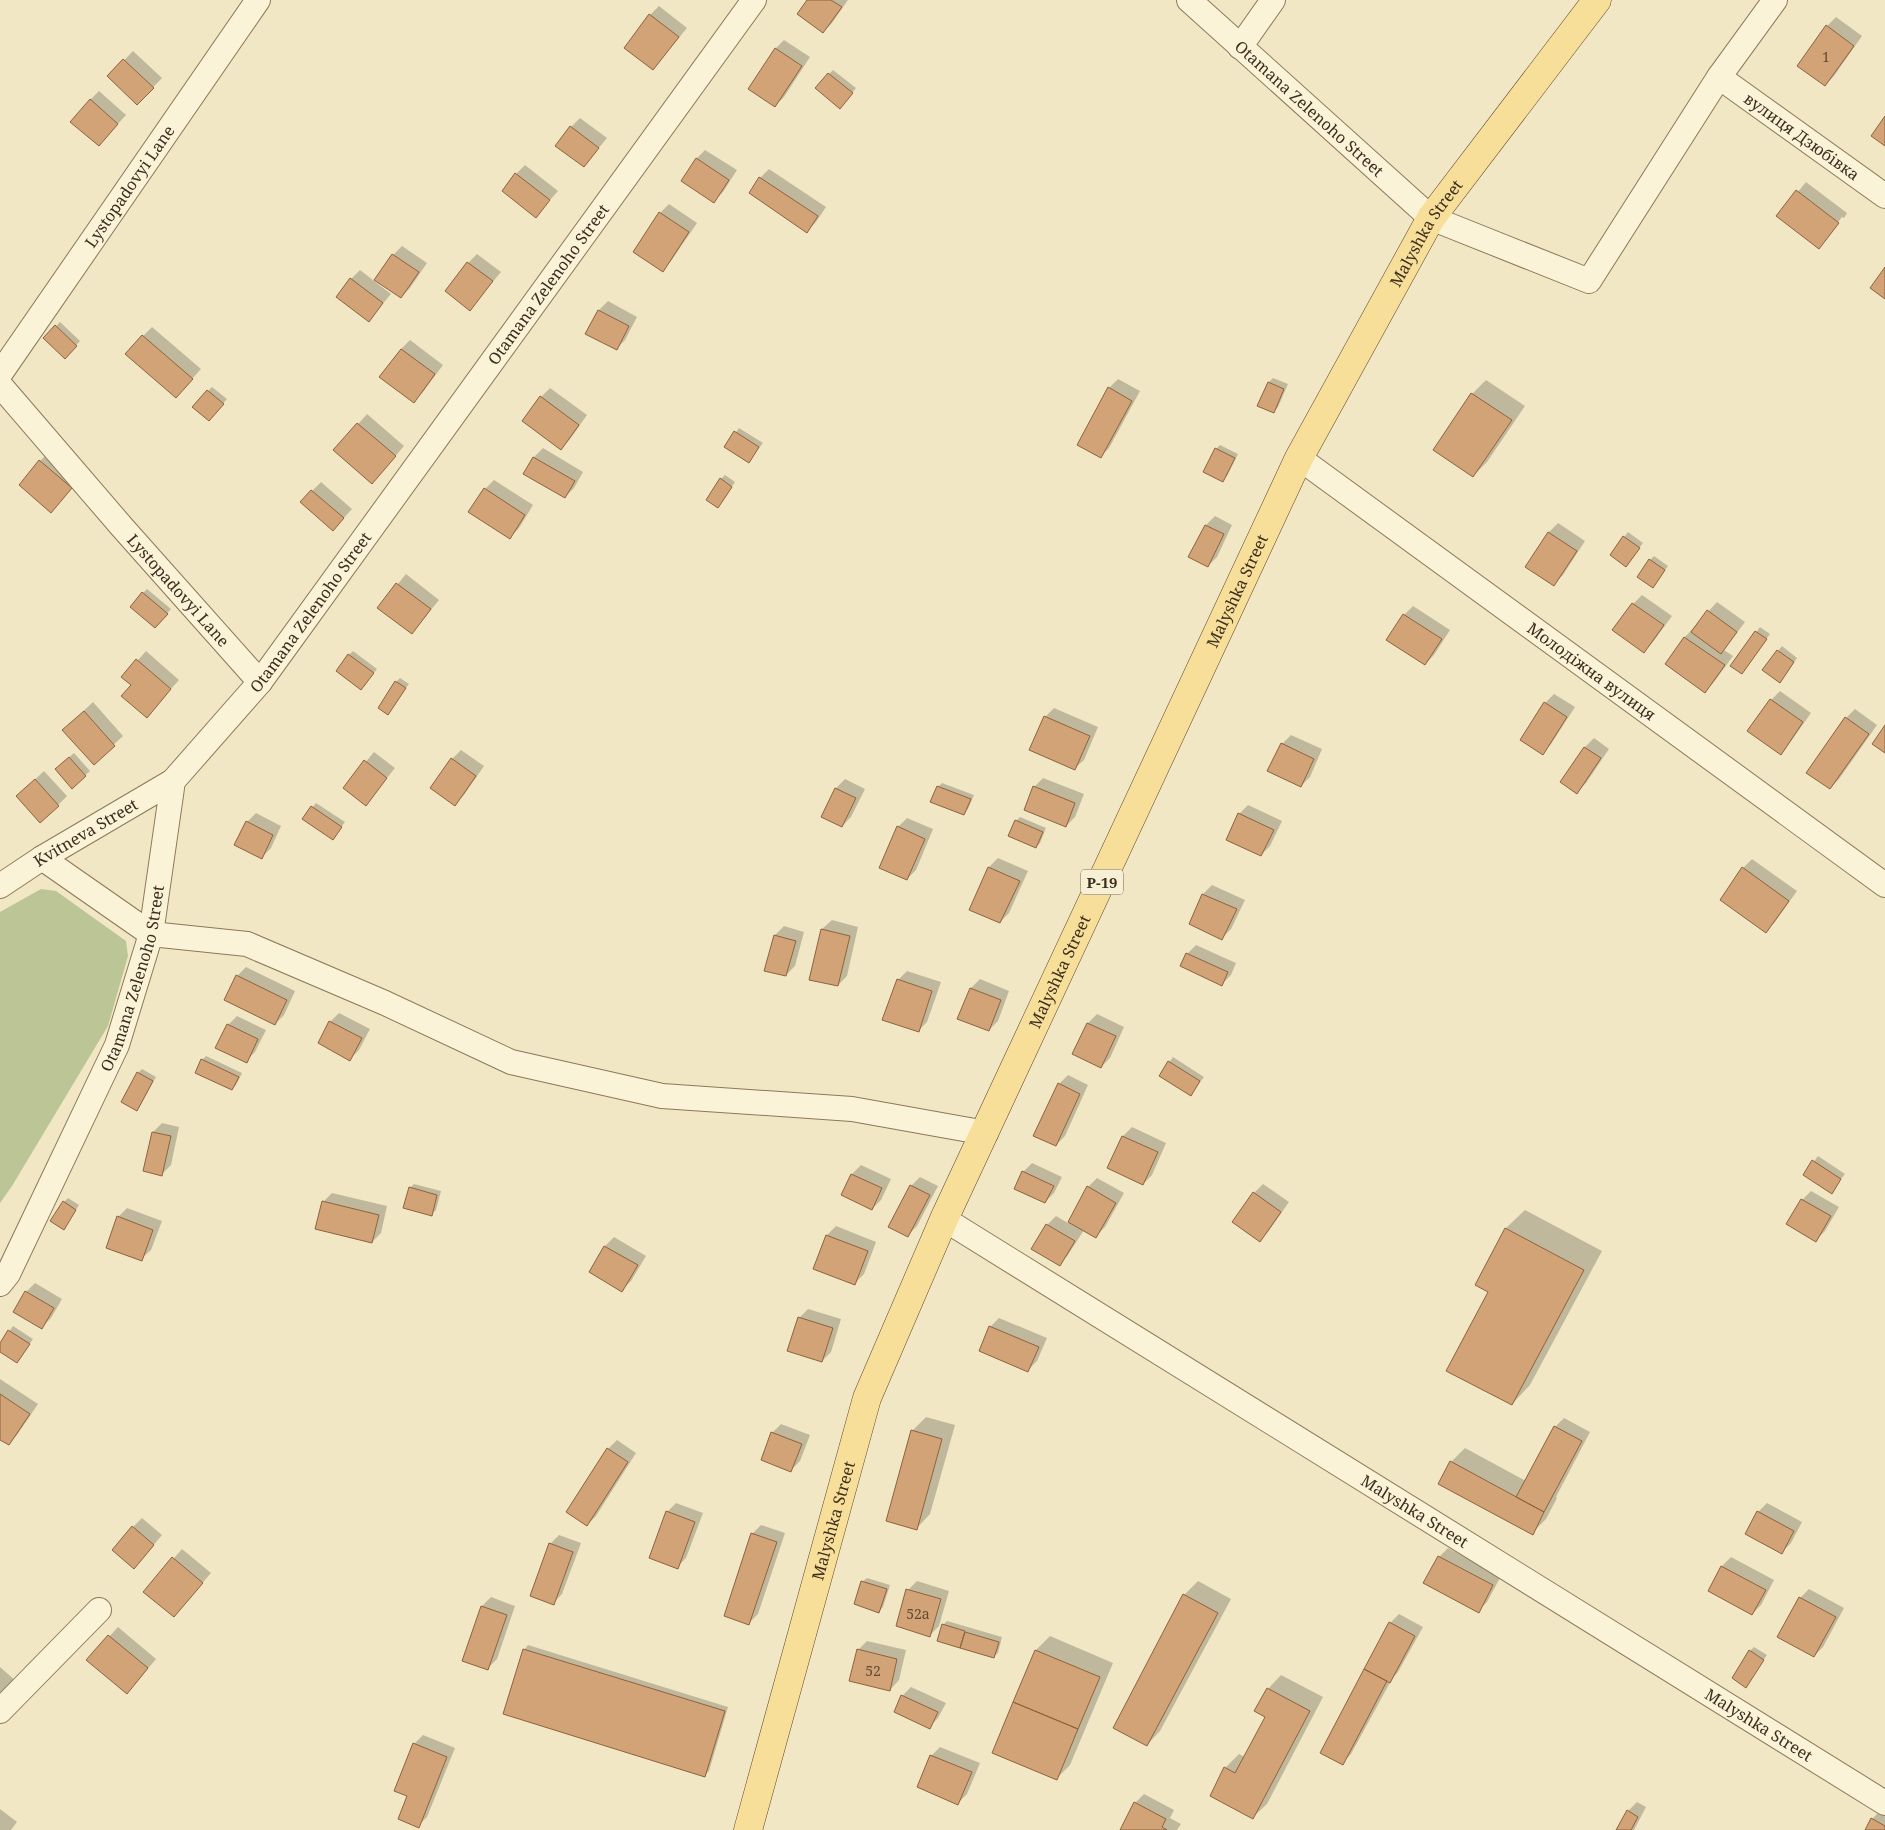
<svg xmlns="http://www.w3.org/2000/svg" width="1885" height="1830" viewBox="0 0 1885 1830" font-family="'Noto Serif',serif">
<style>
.cemetery{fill:#bcc596}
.shadow{fill:#0003}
.building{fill:#d2a377;stroke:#8e623d}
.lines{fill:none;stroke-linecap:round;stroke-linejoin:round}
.minor-casing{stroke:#8d7859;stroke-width:26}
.major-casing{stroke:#5b452d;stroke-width:29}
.minor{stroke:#fbf3d8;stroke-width:24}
.major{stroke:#f7df99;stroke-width:28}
.labels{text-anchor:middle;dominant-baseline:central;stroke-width:4;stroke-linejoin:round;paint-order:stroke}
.number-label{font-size:14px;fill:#624b34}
.shield{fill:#f8f0d4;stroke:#746855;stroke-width:1}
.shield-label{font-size:15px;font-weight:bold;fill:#3c2e1e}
.street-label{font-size:16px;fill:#3c2e1e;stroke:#f8f0d4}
</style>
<rect width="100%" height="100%" fill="#f1e7c4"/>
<path class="cemetery" d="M41 889 56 891 126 941 128 956 108 1026 12 1186 0 1203V912Z"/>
<path class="shadow" d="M809 0H848L832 23 823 32Z
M659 6 687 28 653 69 650 15Z
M1836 17 1862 36 1834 76 1825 85 1827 26Z
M784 40 810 57 784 97 775 106V49Z
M133 51 162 78 137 104 109 76Z
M833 70 856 88 844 103 829 74Z
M99 91 126 115 107 136 90 100Z
M580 118 607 138 584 166 571 127Z
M705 150 737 170 723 192 714 201 696 159Z
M525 165 558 191 536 216 516 174Z
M769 169 826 207 816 222 807 231 750 193 760 178Z
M1806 182 1847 213 1844 218 1842 217 1825 239H1827L1819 247 1778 216Z
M669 204 697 223 671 261 662 270 634 251 660 213Z
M402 246 427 263 410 288 401 297 393 255Z
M477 254 501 272 470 309 468 263Z
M360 270 391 294 369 320 351 279Z
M608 301 637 317 625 340 616 349 587 333 599 310Z
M60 322 80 341 65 357 45 338Z
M152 327 201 369 185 387 143 336Z
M410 340 443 365 423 392 414 401 401 349Z
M1273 378 1288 384 1278 407 1274 411 1259 405 1269 382Z
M1118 379 1140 391 1109 448 1100 457 1109 388Z
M1486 380 1525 406 1487 462 1473 476 1435 450 1472 394Z
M212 387 227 399 213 415 208 391Z
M550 388 587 415 570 439 561 448 523 420 541 397Z
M367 414 404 446 381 473 335 450Z
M739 428 763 443 749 461 726 446Z
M1220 445 1238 454 1227 476 1223 480 1216 449Z
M543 448 583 472 574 488 565 497 525 473 534 457Z
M49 452 80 478 60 502 40 461Z
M725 475 735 482 722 502 721 479Z
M494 480 533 505 519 528 510 537 485 489Z
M321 482 352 509 342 520 312 491Z
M1215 516 1232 525 1217 557 1208 566 1190 557 1206 525Z
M1558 523 1585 541 1563 575 1554 584 1526 566 1549 532Z
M1628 532 1643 543 1626 566 1611 555Z
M1654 556 1668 566 1657 582 1650 560Z
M406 574 439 600 412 633 379 607Z
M147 589 171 609 159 623 143 593Z
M1642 595 1672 616 1653 642 1644 651 1633 604Z
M1717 602 1745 622 1724 650 1733 656 1714 682 1705 691 1667 664 1685 637Z
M1413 606 1450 630 1434 655 1425 664 1404 615Z
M1760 627 1770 634 1746 668 1732 665Z
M1782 646 1797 658 1784 677 1764 670Z
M146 651 179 680 147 716 133 685 123 677Z
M353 651 377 669 365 684 349 655Z
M400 678 409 684 388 713 396 682Z
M1780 691 1811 713 1789 744 1781 753 1749 731 1771 700Z
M1554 694 1575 707 1551 744 1542 753 1522 739 1545 703Z
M93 702 123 736 94 763 73 721Z
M1054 708 1098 727 1084 760 1074 769 1045 717Z
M1855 709 1877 725 1839 779 1830 788 1846 718Z
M1291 735 1322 749 1310 777 1301 786 1282 744Z
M1594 738 1609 749 1586 783 1577 792 1562 782 1585 747Z
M461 750 484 766 464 795 455 804 452 759Z
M374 752 395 768 366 804 345 787Z
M74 753 90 771 72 787 60 765Z
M44 771 67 796 58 805 27 787Z
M1043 778 1084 794 1075 817 1066 826 1034 787Z
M845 779 865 789 851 817 842 826 822 816 836 788Z
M942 783 974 795 968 809 964 814 938 787Z
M316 803 345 822 333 838 304 818Z
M1248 805 1282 821 1270 846 1261 855 1239 814Z
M256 813 281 826 271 848 262 857 247 822Z
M1020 817 1046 828 1040 843 1036 847 1016 821Z
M907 818 933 829 916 870 907 879 898 827Z
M998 858 1028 871 1009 913 1000 922 971 909 989 867Z
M1752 859 1797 891 1775 922 1766 931 1743 868Z
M1212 885 1245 900 1231 929 1222 938 1190 923 1203 894Z
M832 920 858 927 847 976 838 985 810 979 822 929Z
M784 926 804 932 795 966 786 975 775 935Z
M1196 945 1236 963 1231 975 1222 984 1187 954Z
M246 967 295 991 284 1015 275 1024 237 976Z
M907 971 941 982 927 1022 918 1031 898 980Z
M980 979 1009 991 998 1021 989 1030 971 988Z
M339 1013 370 1029 359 1050 350 1059 330 1022Z
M1097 1014 1124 1027 1110 1058 1101 1067 1074 1054 1088 1023Z
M237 1016 266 1030 255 1052 246 1061 228 1025Z
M206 1056 242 1073 236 1085 232 1089 202 1060Z
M1173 1057 1204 1077 1191 1094 1160 1075Z
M142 1069 156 1077 140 1106 136 1110 138 1073Z
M1068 1075 1088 1085 1065 1136 1056 1145 1059 1084Z
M162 1123 179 1127 171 1165 162 1174 153 1132Z
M1132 1127 1166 1143 1152 1175 1143 1184 1108 1168 1123 1136Z
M1818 1156 1845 1174 1831 1192 1804 1175Z
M1032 1163 1062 1177 1054 1193 1045 1202 1023 1172Z
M861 1165 891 1179 881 1200 872 1209 852 1174Z
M920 1177 938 1186 917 1226 908 1235 911 1186Z
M1097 1178 1124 1193 1105 1227 1096 1236 1084 1230 1068 1255 1060 1264 1047 1225 1056 1216 1068 1223 1088 1187Z
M414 1184 441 1191 436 1210 432 1214 410 1188Z
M1263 1184 1289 1202 1268 1232 1259 1241 1233 1222 1254 1193Z
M1811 1191 1839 1207 1825 1231 1816 1240 1802 1200Z
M332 1193 387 1206 381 1233 372 1242 323 1202Z
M68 1198 79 1205 64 1228V1202Z
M127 1208 162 1221 151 1250 141 1259 118 1217Z
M1525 1210 1602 1251 1530 1385 1512 1404 1490 1291 1477 1284 1506 1228Z
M836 1226 876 1242 864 1274 855 1283 827 1235Z
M614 1237 646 1256 631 1281 622 1290 590 1272 605 1246Z
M35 1283 62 1299 51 1318 42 1327 26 1292Z
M808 1309 841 1319 831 1352 822 1361 799 1318Z
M999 1318 1047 1338 1037 1361 1028 1370 990 1327Z
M13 1326 33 1339 17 1362 0 1351V1345Z
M0 1379 38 1404 17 1435 8 1444 0 1438Z
M926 1417 955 1425 930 1514 917 1528 912 1431Z
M1564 1418 1590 1432 1556 1497 1557 1498 1546 1519 1532 1533 1451 1462 1465 1448 1526 1481 1555 1427Z
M781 1424 810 1435 800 1461 791 1470 772 1433Z
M617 1440 636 1453 596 1516 587 1525 608 1449Z
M676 1503 703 1513 686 1558 677 1567 667 1512Z
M1767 1503 1802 1522 1791 1543 1782 1552 1758 1512Z
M142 1518 162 1535 143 1558 133 1527Z
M761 1525 785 1533 758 1614 749 1623 752 1534Z
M559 1535 581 1543 562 1594 553 1603 550 1544Z
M1448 1548 1501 1576 1487 1602 1478 1611 1425 1583 1439 1557Z
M182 1549 211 1573 174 1616 145 1591Z
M1731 1557 1774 1580 1761 1605 1752 1614 1709 1591 1722 1566Z
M867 1578 890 1585 883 1607 879 1611 862 1582Z
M917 1581 949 1591 939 1626 930 1635 908 1590Z
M1198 1581 1231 1599 1160 1731 1147 1745 1184 1595Z
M1809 1589 1844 1608 1823 1647 1814 1656 1800 1598Z
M491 1597 515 1606 497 1659 488 1668 464 1660 482 1606Z
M1399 1614 1423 1627 1398 1672 1392 1679 1351 1754 1342 1763 1390 1623Z
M947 1621 1002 1637 998 1653 993 1657 938 1641 943 1625Z
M118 1627 156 1659 136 1683 88 1660Z
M1050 1636 1113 1663 1070 1765 1056 1779 993 1752 1036 1650Z
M867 1641 906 1650 899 1680 890 1690 858 1650Z
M528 1645 728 1707 709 1771 705 1775 524 1650Z
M1754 1647 1767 1655 1746 1686 1750 1651Z
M0 1667 17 1682 0 1701Z
M1281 1675 1323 1697 1267 1804 1253 1817 1225 1768 1239 1754 1245 1757 1267 1716 1268 1689Z
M911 1687 946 1703 938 1718 929 1727 902 1696Z
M423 1735 455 1748 427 1817 418 1826 409 1796 414 1744Z
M940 1747 980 1763 967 1794 958 1803 931 1756Z
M1144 1794 1174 1810 1170 1818 1181 1824 1177 1830H1121L1135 1803Z
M1637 1802 1646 1807 1634 1830H1617L1628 1811Z
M0 1809 17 1822 11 1830H0Z
M1881 1810 1885 1812V1830H1866L1872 1819Z"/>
<path class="building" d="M807 0H831L842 7 823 33 797 14Z
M649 14 679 37 653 70 624 48Z
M1826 25 1854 46 1825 86 1797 66Z
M775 48 802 66 775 107 748 89Z
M123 59 154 88 137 105 107 76Z
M828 73 853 93 840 109 815 88Z
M90 99 118 124 99 146 70 122Z
M1885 116V146L1871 136Z
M570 126 599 148 584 167 555 146Z
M696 158 729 180 714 203 681 181Z
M515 173 550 200 536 218 502 191Z
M759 177 818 216 807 233 749 193Z
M1796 190 1839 223 1819 249 1776 216Z
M659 212 689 232 663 272 633 252Z
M392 254 419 272 401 298 374 280Z
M467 262 493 281 470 311 445 291Z
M1885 267V299L1870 288Z
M350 278 383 303 369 322 336 297Z
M598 310 629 326 617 350 585 334Z
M55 325 77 346 65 359 43 338Z
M142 335 193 379 176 398 125 354Z
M401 349 435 374 414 403 379 377Z
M1268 382 1284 389 1274 413 1257 406Z
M1108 387 1132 401 1101 458 1077 445Z
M207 390 224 404 209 421 192 407Z
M1471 393 1512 420 1473 477 1433 450Z
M540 396 579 425 561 450 522 421Z
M357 423 396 456 372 484 333 450Z
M734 431 759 447 749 463 724 447Z
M1215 448 1235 458 1223 482 1203 472Z
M533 457 575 481 565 498 523 474Z
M39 460 72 488 51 513 19 485Z
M720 478 732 487 718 508 706 500Z
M484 488 525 515 510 539 468 512Z
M311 490 344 518 333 531 300 502Z
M1205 525 1224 534 1208 567 1188 557Z
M1548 532 1577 551 1554 586 1525 567Z
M1623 536 1640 548 1626 567 1610 555Z
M1649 559 1665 570 1653 588 1637 577Z
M396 583 431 609 412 634 377 608Z
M142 592 168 614 155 628 130 607Z
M1632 603 1664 625 1644 653 1612 630Z
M1707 610 1737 632 1721 654 1691 632Z
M1403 614 1442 639 1425 665 1386 640Z
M1755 631 1767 639 1742 674 1730 666Z
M1684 637 1725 665 1705 693 1665 664Z
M1777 650 1794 662 1780 683 1762 670Z
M348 654 374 673 361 690 336 671Z
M136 659 171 689 147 718 121 696 131 685 121 677Z
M395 681 406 688 388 715 378 708Z
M1770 699 1803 722 1781 755 1747 731Z
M1544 702 1567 717 1543 755 1520 740Z
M84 711 115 746 94 765 62 730Z
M1044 716 1090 736 1075 770 1029 750Z
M1845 717 1869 734 1830 789 1806 773Z
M1885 725V753L1872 744Z
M1281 743 1314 759 1301 787 1267 771Z
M1584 747 1601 758 1577 794 1560 782Z
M69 757 86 776 72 789 55 769Z
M451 758 476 776 455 806 430 788Z
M364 760 387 778 366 806 343 788Z
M35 779 59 806 40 823 16 796Z
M937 786 971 799 964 815 930 802Z
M1033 786 1075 803 1066 827 1024 810Z
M835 788 856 798 842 827 821 817Z
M311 806 342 827 333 840 302 819Z
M1238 813 1274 830 1261 856 1226 840Z
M1015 820 1043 832 1036 848 1008 836Z
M246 821 273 835 262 859 234 845Z
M897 826 925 839 907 880 879 868Z
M988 867 1020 881 1000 923 969 910Z
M1742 867 1789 901 1766 933 1720 900Z
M1202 894 1237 909 1222 940 1189 924Z
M821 929 850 936 838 986 809 980Z
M774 935 796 941 786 976 764 971Z
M1186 953 1228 972 1222 986 1180 966Z
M236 975 287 1000 275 1025 224 1000Z
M897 979 932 991 919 1032 882 1020Z
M970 988 1001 1000 989 1031 957 1019Z
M329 1021 362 1038 350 1061 318 1043Z
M1087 1023 1116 1036 1101 1068 1072 1054Z
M227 1024 258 1039 247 1063 215 1048Z
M201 1059 239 1077 232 1090 195 1073Z
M1168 1061 1200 1081 1191 1096 1159 1076Z
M137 1072 153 1081 137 1111 121 1102Z
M1058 1083 1080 1094 1056 1146 1033 1136Z
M152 1132 171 1136 162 1176 143 1171Z
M1122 1136 1158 1152 1143 1185 1107 1168Z
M1812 1160 1841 1179 1832 1194 1803 1175Z
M1022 1171 1054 1186 1045 1203 1014 1189Z
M851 1174 882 1188 872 1210 841 1195Z
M910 1185 930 1195 908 1237 888 1227Z
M1087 1186 1116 1203 1096 1238 1068 1222Z
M409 1187 437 1195 432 1216 403 1208Z
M1253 1192 1281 1212 1260 1242 1232 1222Z
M1801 1199 1831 1216 1816 1242 1786 1224Z
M63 1201 76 1210 64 1230 50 1221Z
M322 1201 379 1215 372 1243 315 1229Z
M117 1216 153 1230 142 1261 106 1248Z
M1046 1224 1075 1241 1060 1266 1031 1249Z
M1505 1228 1584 1270 1512 1405 1446 1371 1488 1292 1475 1285Z
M826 1235 868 1251 855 1285 813 1269Z
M604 1246 638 1265 622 1292 589 1272Z
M25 1291 54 1308 42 1329 13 1312Z
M798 1317 833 1328 822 1362 787 1351Z
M989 1326 1039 1347 1028 1372 979 1351Z
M8 1330 30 1344 17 1363 0 1352V1343Z
M0 1394 30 1414 9 1445 0 1440Z
M1554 1426 1582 1441 1544 1512 1516 1497Z
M911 1430 942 1439 917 1530 886 1521Z
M771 1432 802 1444 791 1472 761 1460Z
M607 1448 628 1462 587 1526 566 1512Z
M1450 1461 1544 1512 1533 1535 1438 1484Z
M666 1511 695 1522 678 1569 649 1558Z
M1757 1511 1794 1531 1782 1554 1745 1534Z
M132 1526 154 1545 134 1569 112 1550Z
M751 1533 777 1542 749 1625 724 1616Z
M549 1543 573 1552 554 1605 530 1596Z
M1438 1556 1493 1585 1479 1613 1423 1583Z
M172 1557 203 1583 174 1617 143 1592Z
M1721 1566 1766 1590 1752 1615 1708 1591Z
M861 1581 887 1589 879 1613 854 1604Z
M906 1589 941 1599 930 1637 896 1626Z
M1183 1594 1218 1613 1147 1746 1113 1728Z
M1799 1597 1836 1617 1814 1657 1777 1637Z
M481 1606 507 1615 488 1670 462 1661Z
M1389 1622 1415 1636 1390 1683 1364 1669Z
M942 1624 965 1631 960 1648 937 1641Z
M965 1632 999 1642 994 1658 960 1648Z
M108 1635 148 1668 127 1694 86 1660Z
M523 1649 725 1711 705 1777 503 1714Z
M857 1649 897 1659 890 1691 849 1681Z
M1035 1650 1100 1677 1078 1729 1013 1702Z
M1749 1650 1764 1660 1746 1688 1732 1678Z
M1364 1669 1387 1681 1343 1765 1320 1753Z
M1267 1688 1310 1711 1253 1819 1210 1796 1224 1767 1235 1773 1265 1717 1254 1711Z
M901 1695 938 1712 930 1729 894 1712Z
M1013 1702 1078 1729 1057 1780 992 1753Z
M413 1743 447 1757 419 1828 398 1819 407 1796 394 1791Z
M930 1755 972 1772 958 1805 917 1787Z
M1134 1802 1166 1819 1162 1827 1167 1830H1120Z
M1627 1810 1638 1817 1631 1830H1616Z
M1871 1818 1885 1826V1830H1865Z"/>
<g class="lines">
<g class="minor-casing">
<g id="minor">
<path id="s1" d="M1189 0 1431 218 1589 281 1719 77 1775 0"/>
<path d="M1240 47 1273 0"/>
<path id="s2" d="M1719 77 1885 196"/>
<path id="s3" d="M0 374 258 0"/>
<path id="s4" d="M0 385 122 527 260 682"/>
<path id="s5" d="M1299 458 1885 885"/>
<path d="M42 858 151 934 247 944 385 1003 511 1062 662 1096 852 1109 986 1133"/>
<path id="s6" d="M0 886 42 858 173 781"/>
<path id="s7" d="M944 1219 1885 1803"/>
<path id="s8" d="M0 1284 8 1274 117 1045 151 934 173 781 260 682 754 0"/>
<path d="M0 1711 99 1610"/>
</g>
</g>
<g class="major-casing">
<g id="major">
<path id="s9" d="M748 1830 867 1398 944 1219 1299 458 1431 218 1597 0"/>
</g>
</g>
<use href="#minor" class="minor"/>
<use href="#major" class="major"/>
</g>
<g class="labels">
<g class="number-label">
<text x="1826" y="56">1</text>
<text x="918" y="1613">52а</text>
<text x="873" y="1670">52</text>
</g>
<rect class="shield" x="1081" y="869.5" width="42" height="25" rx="4"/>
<g class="shield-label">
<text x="1102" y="882">Р-19</text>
</g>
<g class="street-label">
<text stroke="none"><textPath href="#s1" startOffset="162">Otamana Zelenoho Street</textPath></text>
<text stroke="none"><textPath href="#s2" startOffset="102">вулиця Дзюбівка</textPath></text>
<text stroke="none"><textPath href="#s3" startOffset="228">Lystopadovyi Lane</textPath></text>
<text stroke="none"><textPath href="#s9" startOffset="1741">Malyshka Street</textPath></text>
<text stroke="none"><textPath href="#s8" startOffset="1160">Otamana Zelenoho Street</textPath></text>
<text stroke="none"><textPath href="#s9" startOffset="1336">Malyshka Street</textPath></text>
<text stroke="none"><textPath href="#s4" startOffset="272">Lystopadovyi Lane</textPath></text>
<text stroke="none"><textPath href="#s8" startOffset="755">Otamana Zelenoho Street</textPath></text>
<text stroke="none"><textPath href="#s5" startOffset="362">Молодіжна вулиця</textPath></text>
<text stroke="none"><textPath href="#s6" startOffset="101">Kvitneva Street</textPath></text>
<text stroke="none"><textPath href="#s9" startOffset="916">Malyshka Street</textPath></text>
<text stroke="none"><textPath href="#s8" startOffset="335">Otamana Zelenoho Street</textPath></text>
<text stroke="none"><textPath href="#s7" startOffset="554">Malyshka Street</textPath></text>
<text stroke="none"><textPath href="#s9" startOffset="321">Malyshka Street</textPath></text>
<text stroke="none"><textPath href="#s7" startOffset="959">Malyshka Street</textPath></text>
</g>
</g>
</svg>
